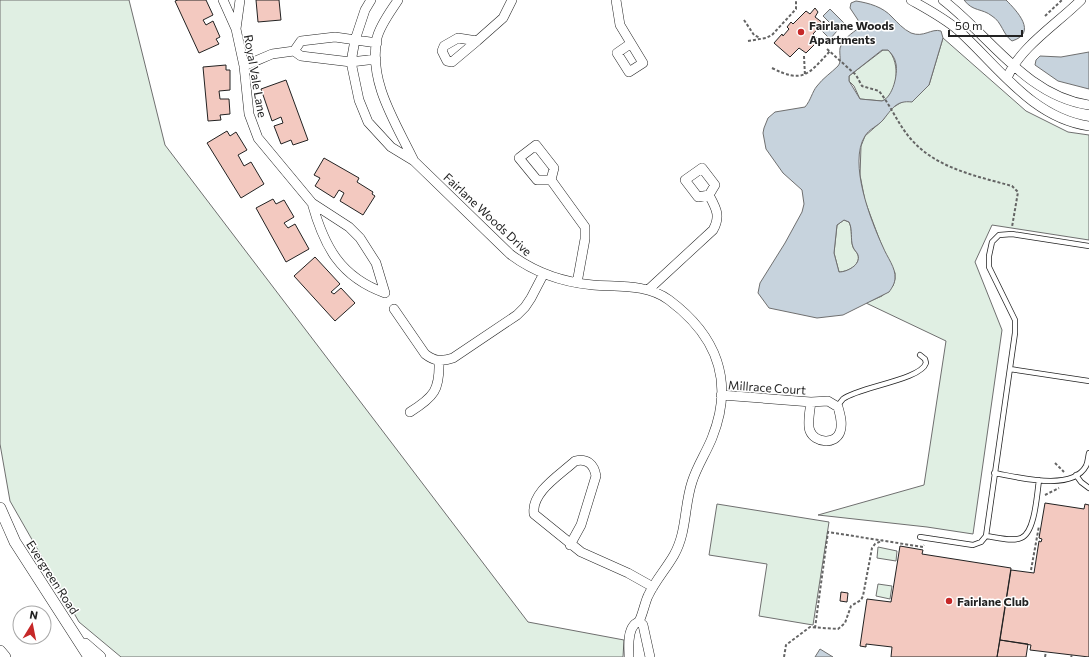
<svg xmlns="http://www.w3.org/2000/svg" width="1089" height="657" viewBox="0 0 1089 657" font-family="Commissioner,sans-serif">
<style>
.green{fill:#e0efe3;stroke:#6f6f6f}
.water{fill:#c7d3dd;stroke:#6f6f6f;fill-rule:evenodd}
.building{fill:#f3c9c0;stroke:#222}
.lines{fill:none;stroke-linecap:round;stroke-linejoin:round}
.service-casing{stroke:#222;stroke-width:6}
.minor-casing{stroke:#222;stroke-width:10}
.tertiary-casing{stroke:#222;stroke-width:12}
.path{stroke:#646464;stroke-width:2;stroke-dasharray:3 2;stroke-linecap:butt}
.service{stroke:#fff;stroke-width:4.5}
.minor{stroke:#fff;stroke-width:9}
.tertiary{stroke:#fff;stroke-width:11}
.poi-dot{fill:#c62828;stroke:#fff;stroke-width:1.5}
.labels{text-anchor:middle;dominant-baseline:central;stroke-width:3;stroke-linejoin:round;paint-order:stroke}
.poi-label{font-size:12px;font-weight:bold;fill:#222;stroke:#fff;text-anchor:start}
.street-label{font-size:12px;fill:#222;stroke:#fff}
</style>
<rect width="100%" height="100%" fill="#fff"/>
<path class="green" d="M0 0H129L165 145 528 622 624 640 623 657H121L79 622 10 501 0 444Z
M943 38 1026 111 1068 132 1089 135V240L992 225 975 262 1002 330 973 534 927 527 818 515 924 485 946 341 866 303 882 296 893 286 895 279V273L883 249 865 201 860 175 861 146 865 136 883 120 889 110 929 85Z
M883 50H888C901 62 898 96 882 101L860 99 854 86 849 81V76Z
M844 220 849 222C853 230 850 239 853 247 854 250 857 252 858 255 861 265 847 272 839 272L834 253 837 225Z
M717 504 829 522 813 625 759 616 767 564 709 555Z
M878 547 897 551 896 561 877 558Z
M878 584 892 586 890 599 876 596Z"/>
<path class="water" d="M964 0H1006C1017 11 1038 33 1012 41 1003 35 1002 22 992 16 982 8 973 12 964 0Z
M856 1C869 3 883 7 892 17 898 23 903 29 911 33 924 38 931 28 941 31L943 38 929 85 912 102C896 100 892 109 883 120 878 126 869 129 865 136 848 163 871 221 883 247 887 257 896 268 895 278 895 283 892 288 889 292L843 315 817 318 769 308 758 293 760 283 785 243 802 212 804 204 802 190 783 173 766 149 763 133 764 128 768 118 775 112 805 107C811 100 812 92 817 86 823 78 831 73 838 66 842 61 839 55 840 48 843 39 852 33 859 28L858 20 850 8 851 3ZM882 50H888C892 54 895 58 896 64 898 74 893 97 882 101L860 99 849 81V76ZM844 220 849 222C853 230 850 239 853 247 854 250 857 252 858 255 861 265 847 272 839 272L834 253 837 225Z
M830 9 844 23 830 39 822 31 830 23 823 16Z
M1089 52V89L1058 81 1035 65 1036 60 1040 56 1061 57Z
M820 649 833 657H815Z"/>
<path class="building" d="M178 0H206L213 15 203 20 206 25 213 21 220 37 216 39 219 44 199 53 175 1Z
M256 0H279L281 20 258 22Z
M815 8 818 12 815 17 823 23 813 34 819 40 806 53 799 48 790 57 774 43 782 34 783 36 789 29 787 27 791 22 793 24 806 11 810 14Z
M226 65V70H230V90L219 91 220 99H229L230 114 220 115 221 120 208 121 203 67Z
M286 80 308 140 293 145 291 140 281 144 274 126 283 123 281 117 272 121 261 89Z
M227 131 230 136 236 132 247 150 238 155 244 166 251 162 264 184 241 198 207 143Z
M324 158 359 178 357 182 373 192 372 194 375 196 363 215 340 201 344 193 339 190 334 198 315 186 320 178 314 175Z
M273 199 276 204 284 200 294 217 284 223 288 228 295 224 309 249 286 262 256 208Z
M315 257 340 284 331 292 334 294 341 288 355 303 335 321 294 276Z
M1045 503 1084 509 1085 504 1089 505V657L1030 650 1031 645 1000 640 1011 570 1034 573 1039 541 1041 542 1042 539 1039 538Z
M900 546 923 550 922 554 1011 568 997 657H891L892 647 866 644V647L860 646 867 599 891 602Z
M841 592 848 593 847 602 840 601Z
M1000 640 1028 644 1026 657H997Z"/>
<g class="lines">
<g class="service-casing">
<path id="service" d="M1010 369 1089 381
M838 407C839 404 841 401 843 399 858 387 921 380 926 363L925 359 920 355
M994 473C1018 477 1072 492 1086 466 1088 462 1088 457 1089 453
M1076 475 1081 482 1089 488
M986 536 1015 333V320L989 267V256L992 242 999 235 1012 234 1089 246
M920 537 973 545 981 542 986 536C996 537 1011 542 1021 538 1035 533 1037 494 1039 480"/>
</g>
<g class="minor-casing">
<path id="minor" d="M223 0 236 29 244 66 249 114 258 138 312 203 349 227 360 238 376 263 385 293C340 277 324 246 312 203
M371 0 365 10 355 40 351 62 359 100 368 122 391 147 414 161 510 254C535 273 561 282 593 285 619 287 647 284 669 300 716 335 735 381 712 438 706 453 697 466 692 482 684 506 687 532 674 555 666 569 655 581 648 596 645 602 642 617 639 621 638 623 635 623 634 625 627 633 629 648 629 657
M398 0C391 11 380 25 377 38 368 82 396 123 414 161
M616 0 620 25 643 63 629 72 617 53 630 44
M911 0C927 9 944 18 958 30 998 66 1032 118 1089 126
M943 0C990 36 1026 96 1089 105
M236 29 240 0
M458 38 477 41 452 62 447 61 442 51 444 46Z
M477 41 503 18 512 0
M294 51 301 41 335 37 377 43
M244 66 272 54 294 51 301 56 351 62 376 59
M1007 78C1020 47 1057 24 1081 0
M536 145 554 168 551 180H537L519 158Z
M551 180 585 227V239L577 283
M648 290 713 230C721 216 716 208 709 195L698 197 685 180 702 168 715 185 709 195
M394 309 425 354C434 361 441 362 453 358L517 315 525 307 531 298 543 275
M721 395 811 402 828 401 838 407C840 414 843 424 840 432 835 445 815 443 810 431 807 424 810 410 811 402
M410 412C434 397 440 390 439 361
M570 545 581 525 596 476C594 464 587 458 575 461 560 475 531 492 534 514L581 552 628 573 653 587
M639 621 643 625 650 657"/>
</g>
<g class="tertiary-casing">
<path id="tertiary" d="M0 508 15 542 89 657
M85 644 100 657
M0 651 5 657"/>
</g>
<path class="path" d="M1045 16 1062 0
M744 20 754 35 760 38
M748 41 766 38 772 35 796 9V0
M827 49 856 75 862 86 879 91C891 106 898 124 910 138 935 168 976 176 1012 186L1018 192 1012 227
M804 56 805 76
M772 68C803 84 809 74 830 51
M1055 463 1064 472
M1045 495 1059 488
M1031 570 1039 526
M815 628 828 532 923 547 924 545
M784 657 786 645 810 627 838 629 845 623 851 606 861 600 863 596 872 548 875 544 883 540
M1045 657 1046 652
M1071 657 1072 655"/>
<use href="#service" class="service"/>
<use href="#minor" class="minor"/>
<use href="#tertiary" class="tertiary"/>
</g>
<g class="poi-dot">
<circle cx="801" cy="32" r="4"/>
<circle cx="949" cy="601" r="4"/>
</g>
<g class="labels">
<g class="poi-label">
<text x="809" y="25">Fairlane Woods<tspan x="809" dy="14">Apartments</tspan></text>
<text x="957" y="601">Fairlane Club</text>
</g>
<g class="street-label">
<text transform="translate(256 76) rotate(80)">Royal Vale Lane</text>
<text transform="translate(488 214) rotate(43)">Fairlane Woods Drive</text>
<text transform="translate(767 387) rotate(4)">Millrace Court</text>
<text transform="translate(53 577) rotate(57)">Evergreen Road</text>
</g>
</g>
<g transform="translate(32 625) rotate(10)"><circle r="19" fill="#ffffff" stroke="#a7a7a7"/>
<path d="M0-3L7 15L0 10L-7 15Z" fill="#c62828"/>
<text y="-6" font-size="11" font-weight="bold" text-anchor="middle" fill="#222222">N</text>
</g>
<path d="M949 30v6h73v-6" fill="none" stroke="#222222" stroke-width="2"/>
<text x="955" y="30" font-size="12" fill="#222222" stroke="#ffffff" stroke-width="3" paint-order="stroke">50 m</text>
</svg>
